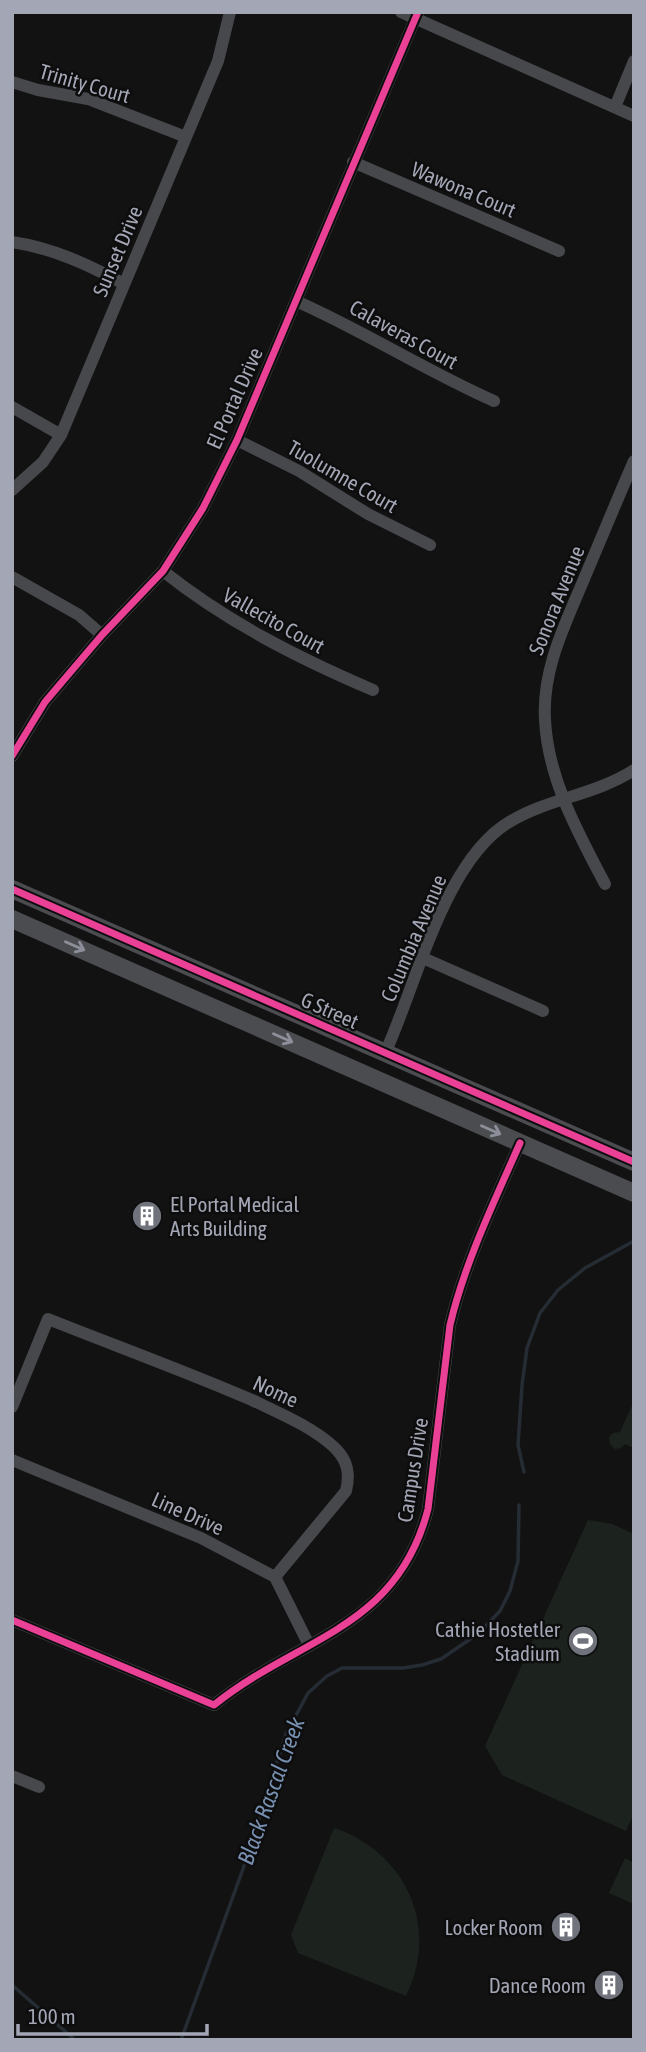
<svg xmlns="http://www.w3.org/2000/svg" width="646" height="2052" viewBox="0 0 646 2052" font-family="'Asap Condensed',sans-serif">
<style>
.green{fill:#1c231e}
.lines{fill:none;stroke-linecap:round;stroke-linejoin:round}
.stream{stroke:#262c34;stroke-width:3.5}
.street{stroke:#47484b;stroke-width:12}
.secondary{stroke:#4b4c50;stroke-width:18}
.cycleway-casing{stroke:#0d0d0e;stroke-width:11}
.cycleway{stroke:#ea4096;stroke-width:7}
.oneway{stroke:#8d909b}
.labels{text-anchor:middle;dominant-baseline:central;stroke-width:5;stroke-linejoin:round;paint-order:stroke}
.street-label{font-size:21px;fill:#a3a6b4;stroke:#0d0d0e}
.poi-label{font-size:21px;fill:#a3a6b4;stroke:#0d0d0e;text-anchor:end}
.water-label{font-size:23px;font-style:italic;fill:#7890b1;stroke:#0d0d0e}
</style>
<rect width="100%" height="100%" fill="#121213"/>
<path class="green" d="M634 1401V1448L625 1444 621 1448 615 1449 610 1444 609 1437 613 1433 620 1432Z
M588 1520 612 1524 634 1534V1813L626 1831 502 1775 485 1746Z
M334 1828C406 1852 440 1927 406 1996L298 1953 291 1935Z
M625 1858 634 1863V1904L609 1893Z"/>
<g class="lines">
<path class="stream" d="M524 1472 518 1445 522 1385 527 1348 540 1313 558 1290 585 1268 634 1241
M12 1985 75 2040
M181 2040 244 1866 286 1734 308 1693 327 1676 342 1668H403L422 1665 441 1659 479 1633 500 1611 510 1591 518 1561 519 1505"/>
<path class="street" d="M401 12 634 116
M12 82 38 90 88 99 186 137
M615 107 634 61
M353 162 559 251
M12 242C53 248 89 265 124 284
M296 301C364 331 426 371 494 401
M12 407 61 435
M237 440 299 471 368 514 430 545
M12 490 43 462 61 435 218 61 230 12
M163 571C227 622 298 658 373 690
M12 577 79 615 102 635
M12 756 45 702 102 635 163 571 203 508 237 440 418 12
M605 884C578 833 548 779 545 720 542 669 565 625 584 579 601 539 617 500 634 461
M423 958 543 1011
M385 1053C416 987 444 859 511 821 550 798 595 795 634 770
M12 1407 48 1319C116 1346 185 1371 252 1400 279 1413 313 1427 335 1448 348 1461 350 1474 346 1491L275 1577
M12 1460 201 1538 275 1577 309 1645
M12 1620 214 1705C298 1637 397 1630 428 1509L450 1325C465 1262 494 1202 520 1143
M12 1776 39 1787"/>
<path class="secondary" d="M12 889 634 1162
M12 919 634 1193"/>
<g class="cycleway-casing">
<path id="cycleway" d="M12 756 45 702 102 635 163 571 203 508 237 440 418 12
M12 889 634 1162
M12 1620 214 1705C298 1637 397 1630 428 1509L450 1325C465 1262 494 1202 520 1143"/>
</g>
<use href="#cycleway" class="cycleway"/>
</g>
<defs><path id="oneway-shaft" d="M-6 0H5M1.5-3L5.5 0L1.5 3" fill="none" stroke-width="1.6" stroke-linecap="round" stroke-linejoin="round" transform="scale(1.75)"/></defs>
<g class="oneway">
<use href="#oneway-shaft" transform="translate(75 946) rotate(24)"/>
<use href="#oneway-shaft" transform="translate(283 1038) rotate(24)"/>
<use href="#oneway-shaft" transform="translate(491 1130) rotate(24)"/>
</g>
<defs>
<g id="building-disc" transform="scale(1.575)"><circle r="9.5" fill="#70727c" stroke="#0d0d0e"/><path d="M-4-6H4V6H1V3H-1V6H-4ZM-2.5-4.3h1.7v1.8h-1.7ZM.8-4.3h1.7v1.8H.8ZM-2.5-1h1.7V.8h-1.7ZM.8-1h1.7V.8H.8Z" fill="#fff"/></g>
<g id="stadium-disc" transform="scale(1.575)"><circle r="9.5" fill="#70727c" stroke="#0d0d0e"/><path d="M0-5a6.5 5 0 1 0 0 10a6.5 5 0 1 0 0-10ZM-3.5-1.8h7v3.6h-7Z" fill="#fff"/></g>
</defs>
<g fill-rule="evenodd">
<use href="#building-disc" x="147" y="1216"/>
<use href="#stadium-disc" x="583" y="1641"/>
<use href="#building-disc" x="566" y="1927"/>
<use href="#building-disc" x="609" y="1985"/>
</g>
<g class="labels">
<g class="street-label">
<text transform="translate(85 83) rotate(16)">Trinity Court</text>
<text transform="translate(464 189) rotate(23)">Wawona Court</text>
<text transform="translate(117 251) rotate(-67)">Sunset Drive</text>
<text transform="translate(404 334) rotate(29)">Calaveras Court</text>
<text transform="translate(234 398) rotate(-66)">El Portal Drive</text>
<text transform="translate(343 476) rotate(30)">Tuolumne Court</text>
<text transform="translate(556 600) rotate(-68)">Sonora Avenue</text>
<text transform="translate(274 620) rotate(29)">Vallecito Court</text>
<text transform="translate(413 938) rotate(-67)">Columbia Avenue</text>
<text transform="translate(330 1010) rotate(24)">G Street</text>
<text transform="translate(276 1391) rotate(25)">Nome</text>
<text transform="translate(412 1470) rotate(-81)">Campus Drive</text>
<text transform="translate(188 1513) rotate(24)">Line Drive</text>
</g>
<g class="poi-label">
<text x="170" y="1204" text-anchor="start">El Portal Medical<tspan x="170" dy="24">Arts Building</tspan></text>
<text x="560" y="1629">Cathie Hostetler<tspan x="560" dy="24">Stadium</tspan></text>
<text x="543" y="1927">Locker Room</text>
<text x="586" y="1985">Dance Room</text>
</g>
<g class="water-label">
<text transform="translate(271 1791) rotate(-70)">Black Rascal Creek</text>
</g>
</g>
<rect width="646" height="2052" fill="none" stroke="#a3a6b4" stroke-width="28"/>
<path d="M18 2024v10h189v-10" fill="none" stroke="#a3a6b4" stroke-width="3.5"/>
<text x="28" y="2024" font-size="21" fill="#a3a6b4" stroke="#0d0d0e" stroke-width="5" paint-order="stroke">100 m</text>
</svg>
